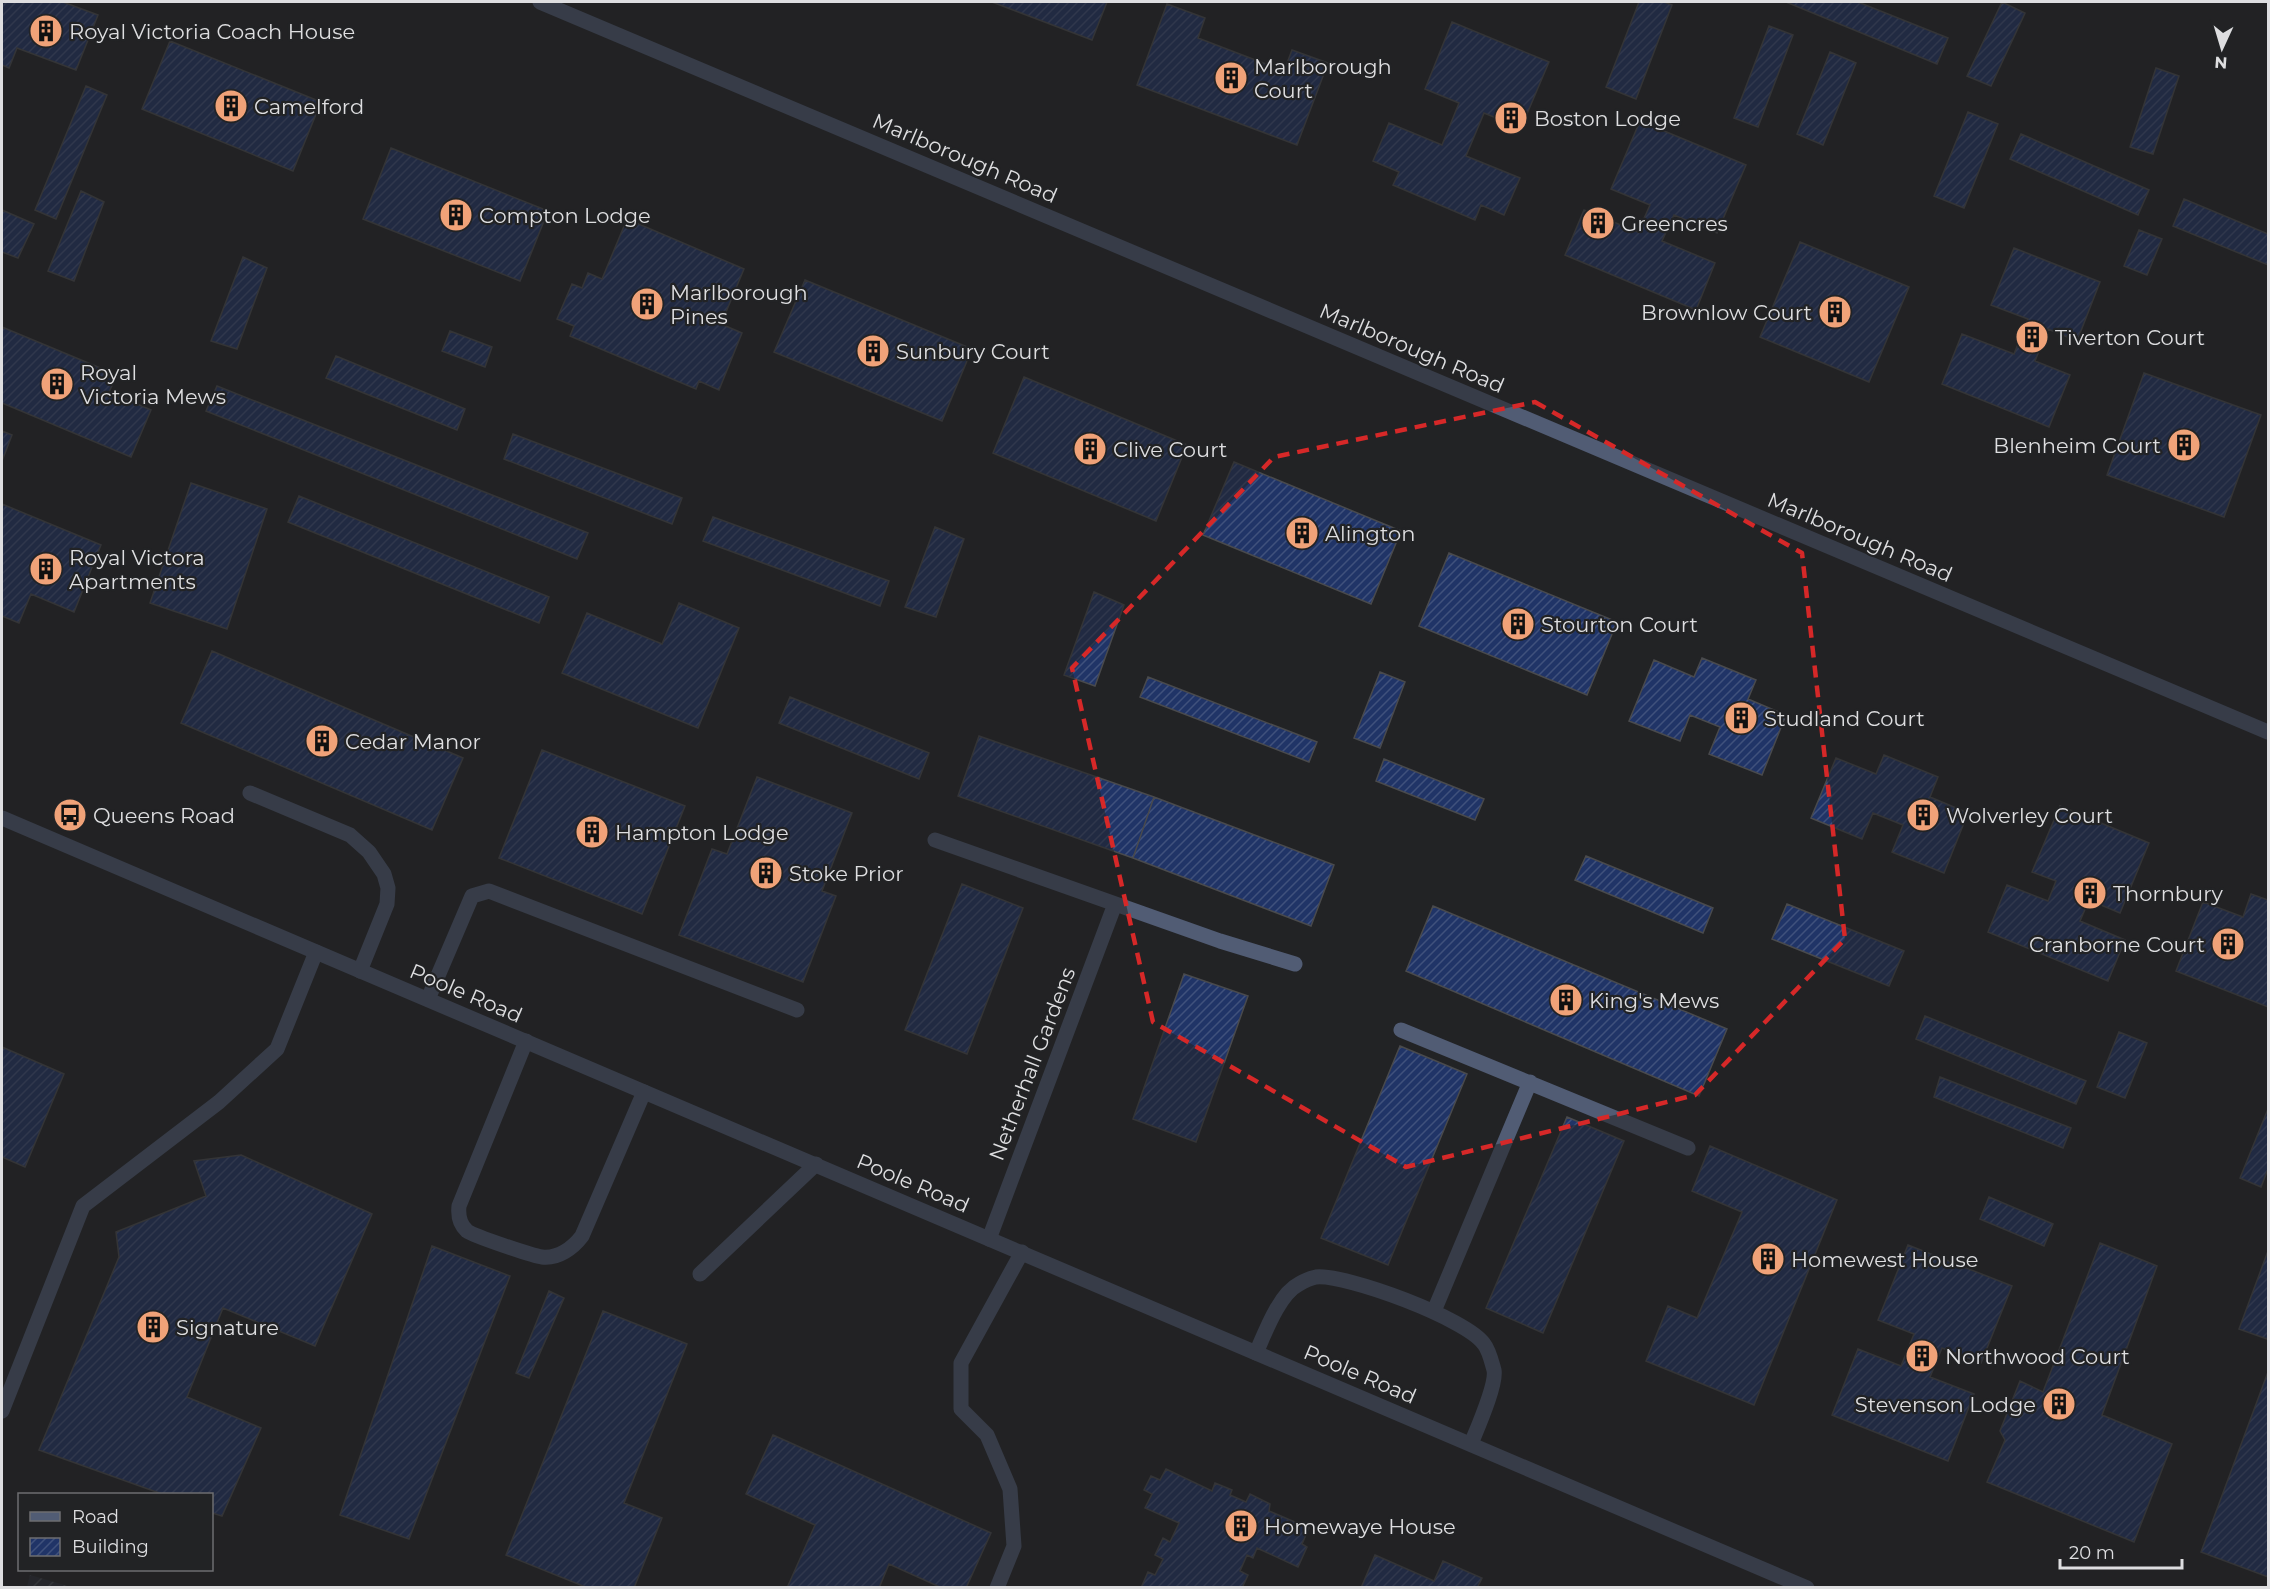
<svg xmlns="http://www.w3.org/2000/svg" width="2270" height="1589" viewBox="0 0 2270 1589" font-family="Montserrat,sans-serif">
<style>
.industrial{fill:url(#industrial-furrows)}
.building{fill:url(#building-hatch);stroke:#494a4d;stroke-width:1.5}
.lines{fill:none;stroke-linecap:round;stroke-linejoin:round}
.service{stroke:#515c74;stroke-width:15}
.minor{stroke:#515c74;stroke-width:15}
.tertiary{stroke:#515c74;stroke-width:15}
.marked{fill:none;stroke:#d62828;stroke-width:4.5;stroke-dasharray:12 8;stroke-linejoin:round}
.labels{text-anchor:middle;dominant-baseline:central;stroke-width:4.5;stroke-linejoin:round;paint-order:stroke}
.poi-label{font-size:21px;fill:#dedee0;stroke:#222325;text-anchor:start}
.street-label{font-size:21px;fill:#dedee0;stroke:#222325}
</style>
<defs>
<pattern id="industrial-furrows" width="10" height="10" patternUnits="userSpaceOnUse" patternTransform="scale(1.5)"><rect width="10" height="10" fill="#282c33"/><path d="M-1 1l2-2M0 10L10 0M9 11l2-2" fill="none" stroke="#474a50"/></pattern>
<pattern id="building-hatch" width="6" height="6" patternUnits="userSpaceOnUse" patternTransform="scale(1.5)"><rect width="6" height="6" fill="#203467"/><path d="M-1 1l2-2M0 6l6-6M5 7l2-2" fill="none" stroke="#40517c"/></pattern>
</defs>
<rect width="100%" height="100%" fill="#222325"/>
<path class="industrial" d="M30 1575 71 1587H27Z"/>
<path class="building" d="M2 2H63L98 15 76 70 17 48 9 68 2 65Z
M992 2H1107L1092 40Z
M1639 2H1664L1672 5 1636 99 1606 87Z
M1786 2H1858L1948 38 1937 64Z
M2002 2 2025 13 1991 86 1967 76Z
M1167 4 1205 18 1198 38 1284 71 1292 50 1328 63 1297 145 1137 85Z
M1452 22 1549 62 1521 128 1484 113 1466 156 1520 178 1504 215 1481 205 1475 220 1393 185 1399 172 1373 161 1389 123 1442 145 1459 103 1425 89Z
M1769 26 1793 35 1758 127 1734 118Z
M170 41 321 102 293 171 142 109Z
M1830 52 1856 63 1823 145 1797 134Z
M2156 68 2179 76 2153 154 2130 147Z
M86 86 107 95 56 219 35 210Z
M1968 112 1998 124 1964 208 1934 196Z
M1640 121 1746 165 1717 233 1674 215 1662 241 1715 263 1696 310 1565 255 1584 210 1638 232 1650 205 1611 189Z
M2021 134 2149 190 2138 215 2010 159Z
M391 148 548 211 520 281 363 219Z
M81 191 104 202 74 281 48 271Z
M2184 199 2268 234V265L2173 226Z
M2 210 34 224 18 258 2 252Z
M627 219 744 269 721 324 742 333 719 390 699 381 696 389 570 336 574 326 557 319 572 284 582 288 588 273 602 279Z
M2139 230 2162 239 2147 275 2124 266Z
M1800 242 1909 287 1869 382 1760 337Z
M2014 248 2100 282 2077 341 2048 329 2035 361 2070 375 2049 427 1942 384 1962 334 2014 354 2028 319 1991 305Z
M243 257 267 268 237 349 211 341Z
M805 280 972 349 942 421 774 352Z
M2 327 117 375 109 392 151 410 131 457 2 403Z
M450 331 492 347 485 367 442 351Z
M336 356 465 409 457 430 326 378Z
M2144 373 2261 415 2224 517 2107 475Z
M1024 377 1187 445 1156 521 993 453Z
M217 386 588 533 577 559 206 411Z
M2 431 12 435 2 461Z
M513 434 682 498 672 524 504 459Z
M1234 462 1401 531 1371 604 1203 535Z
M191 483 267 509 227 629 150 603Z
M299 496 549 597 539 623 288 522Z
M2 504 101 545 74 612 31 594 19 623 2 616Z
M713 517 889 581 880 606 703 541Z
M935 527 964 539 936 617 905 607Z
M1449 553 1617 622 1587 695 1419 626Z
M1094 592 1124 605 1095 686 1064 675Z
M679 603 739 628 698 728 562 673 587 613 662 644Z
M212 651 463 758 432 830 181 723Z
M1702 658 1756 680 1748 699 1786 715 1762 775 1709 754 1720 727 1690 715 1680 741 1629 721 1654 660 1694 677Z
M1380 672 1405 682 1380 748 1354 738Z
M1148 677 1317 742 1309 762 1140 697Z
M790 697 929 753 919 779 779 723Z
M979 736 1154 797 1133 858 958 796Z
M542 750 685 806 642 914 499 858Z
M1884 755 1938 777 1930 797 1968 813 1944 873 1892 852 1903 825 1873 813 1862 839 1811 818 1836 758 1876 774Z
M1384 759 1484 799 1475 820 1376 781Z
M757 777 852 813 822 891 836 896 803 982 679 935 712 849 727 854Z
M1154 797 1334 865 1311 926 1133 858Z
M2060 806 2149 843 2120 913 2089 900 2080 921 2125 940 2108 981 1988 932 2007 885 2048 901 2056 881 2032 872Z
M1586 856 1713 908 1703 933 1575 880Z
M962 884 1023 908 967 1054 905 1030Z
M2251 894 2268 900V1007L2176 971 2203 902 2243 917Z
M1787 904 1904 951 1889 986 1772 939Z
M1433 906 1727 1029 1699 1096 1406 971Z
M1184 974 1248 996 1196 1142 1133 1119Z
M1925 1016 2086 1081 2076 1104 1916 1039Z
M2119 1032 2147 1043 2125 1098 2097 1087Z
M1400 1046 1467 1074 1388 1265 1321 1238Z
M2 1047 64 1074 25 1167 2 1157Z
M1940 1077 2071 1128 2063 1148 1934 1097Z
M2268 1109V1169L2261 1187 2240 1178Z
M1567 1117 1624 1141 1543 1333 1486 1308Z
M1710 1146 1837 1200 1754 1405 1646 1361 1668 1306 1697 1318 1742 1212 1692 1191Z
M241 1155 372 1214 315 1346 223 1308 187 1397 261 1428 222 1516 212 1513V1494H162L39 1450 119 1257 116 1232 206 1196 194 1161Z
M1989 1197 2053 1224 2044 1246 1980 1219Z
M2100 1243 2157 1266 2102 1415 2172 1444 2134 1542 1987 1482 2005 1440 2000 1431 2020 1381 2043 1392Z
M1908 1245 2012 1286 1981 1363 1942 1348 1930 1377 1974 1394 1948 1461 1832 1415 1858 1349 1901 1366 1914 1334 1878 1320Z
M432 1246 510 1276 409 1539 340 1515Z
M2268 1251V1336L2267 1339 2239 1329Z
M549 1291 564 1298 529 1378 516 1373Z
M603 1311 687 1344 624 1503 662 1518 634 1588H588L506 1555Z
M2268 1372V1577L2201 1552Z
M773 1435 991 1533 966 1588H942L889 1564 879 1588H787L815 1525 746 1494Z
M1166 1469 1212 1491 1215 1483 1232 1490 1230 1495 1246 1502 1250 1494 1270 1504 1269 1511 1309 1528 1302 1544 1307 1547 1298 1567 1257 1548 1253 1558 1247 1555 1240 1571 1248 1575 1242 1588H1141L1148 1572 1155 1575 1163 1559 1155 1555 1163 1538 1170 1542 1179 1523 1145 1508 1152 1494 1144 1490 1151 1476 1160 1480Z
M1375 1555 1434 1581 1443 1561 1482 1578 1477 1588H1361Z"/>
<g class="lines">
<path class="service" d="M250 793 350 835 369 852 384 874 388 888 387 904 360 971
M428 999 472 896 489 891 797 1010
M1401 1030 1688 1148
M526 1041 459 1206C458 1215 459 1224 467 1231 474 1236 533 1256 542 1257 558 1259 573 1248 582 1236L644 1092
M700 1274 816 1164
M1434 1311 1530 1082
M1256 1353C1265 1333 1279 1294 1299 1284 1304 1281 1311 1278 1316 1277 1347 1274 1467 1319 1484 1344 1489 1350 1492 1363 1494 1370 1497 1384 1477 1429 1471 1444
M2 1411 83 1206 219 1102 277 1049 316 952
M997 1588 1014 1546 1010 1489 987 1435 961 1409V1363L1022 1252"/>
<path class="minor" d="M540 2 2268 732
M935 840 1220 941 1295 964
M989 1239 1115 904"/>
<path class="tertiary" d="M2 818 1807 1588"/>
</g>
<path d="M0 0H2270V1589H0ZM1535 402 1802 553 1845 939 1695 1095 1406 1167 1153 1022 1072 668 1274 457Z" fill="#222325" fill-opacity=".55" fill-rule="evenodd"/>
<path class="marked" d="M1535 402 1802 553 1845 939 1695 1095 1406 1167 1153 1022 1072 668 1274 457Z"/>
<defs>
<g id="building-disc" transform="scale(1.725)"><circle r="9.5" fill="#f0a278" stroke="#222325"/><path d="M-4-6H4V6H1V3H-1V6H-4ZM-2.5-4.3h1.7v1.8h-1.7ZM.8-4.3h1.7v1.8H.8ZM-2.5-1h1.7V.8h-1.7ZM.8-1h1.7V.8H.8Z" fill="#111"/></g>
<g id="bus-disc" transform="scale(1.725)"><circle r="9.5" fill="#f0a278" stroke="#222325"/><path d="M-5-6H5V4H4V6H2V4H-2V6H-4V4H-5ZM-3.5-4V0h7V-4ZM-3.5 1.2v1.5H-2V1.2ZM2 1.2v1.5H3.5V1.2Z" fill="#111"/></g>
</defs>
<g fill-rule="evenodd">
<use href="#building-disc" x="46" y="31"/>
<use href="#building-disc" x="1231" y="78"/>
<use href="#building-disc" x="231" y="106"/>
<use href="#building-disc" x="1511" y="118"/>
<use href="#building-disc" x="456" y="215"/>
<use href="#building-disc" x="1598" y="223"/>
<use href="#building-disc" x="647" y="304"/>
<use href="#building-disc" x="1835" y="312"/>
<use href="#building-disc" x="2032" y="337"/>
<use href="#building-disc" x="873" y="351"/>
<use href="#building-disc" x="57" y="384"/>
<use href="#building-disc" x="2184" y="445"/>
<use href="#building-disc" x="1090" y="449"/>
<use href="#building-disc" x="1302" y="533"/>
<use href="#building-disc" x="46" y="569"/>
<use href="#building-disc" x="1518" y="624"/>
<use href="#building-disc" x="1741" y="718"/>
<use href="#building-disc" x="322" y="741"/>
<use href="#bus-disc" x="70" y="815"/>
<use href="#building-disc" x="1923" y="815"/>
<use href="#building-disc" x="592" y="832"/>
<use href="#building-disc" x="766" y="873"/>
<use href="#building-disc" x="2090" y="893"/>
<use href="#building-disc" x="2228" y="944"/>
<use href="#building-disc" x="1566" y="1000"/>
<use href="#building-disc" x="1768" y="1259"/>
<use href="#building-disc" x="153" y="1327"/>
<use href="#building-disc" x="1922" y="1356"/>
<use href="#building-disc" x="2059" y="1404"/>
<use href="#building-disc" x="1241" y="1526"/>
</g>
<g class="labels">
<g class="poi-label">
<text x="69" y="31">Royal Victoria Coach House</text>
<text x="1254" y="66">Marlborough<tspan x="1254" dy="24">Court</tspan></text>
<text x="254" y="106">Camelford</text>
<text x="1534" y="118">Boston Lodge</text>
<text x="479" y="215">Compton Lodge</text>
<text x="1621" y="223">Greencres</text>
<text x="670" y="292">Marlborough<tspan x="670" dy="24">Pines</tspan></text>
<text x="1812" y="312" text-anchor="end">Brownlow Court</text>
<text x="2055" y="337">Tiverton Court</text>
<text x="896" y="351">Sunbury Court</text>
<text x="80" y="372">Royal<tspan x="80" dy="24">Victoria Mews</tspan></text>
<text x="2161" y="445" text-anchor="end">Blenheim Court</text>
<text x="1113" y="449">Clive Court</text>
<text x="1325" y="533">Alington</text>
<text x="69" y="557">Royal Victora<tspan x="69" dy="24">Apartments</tspan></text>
<text x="1541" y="624">Stourton Court</text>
<text x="1764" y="718">Studland Court</text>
<text x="345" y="741">Cedar Manor</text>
<text x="93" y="815">Queens Road</text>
<text x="1946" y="815">Wolverley Court</text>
<text x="615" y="832">Hampton Lodge</text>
<text x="789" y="873">Stoke Prior</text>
<text x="2113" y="893">Thornbury</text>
<text x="2205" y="944" text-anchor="end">Cranborne Court</text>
<text x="1589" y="1000">King's Mews</text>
<text x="1791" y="1259">Homewest House</text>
<text x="176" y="1327">Signature</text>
<text x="1945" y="1356">Northwood Court</text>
<text x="2036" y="1404" text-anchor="end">Stevenson Lodge</text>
<text x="1264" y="1526">Homewaye House</text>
</g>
<g class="street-label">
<text transform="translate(965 158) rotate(23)">Marlborough Road</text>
<text transform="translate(1412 348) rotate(23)">Marlborough Road</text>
<text transform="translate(1860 537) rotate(23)">Marlborough Road</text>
<text transform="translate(466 993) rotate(23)">Poole Road</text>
<text transform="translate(1032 1064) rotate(-69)">Netherhall Gardens</text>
<text transform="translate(913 1183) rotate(23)">Poole Road</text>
<text transform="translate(1360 1374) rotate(23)">Poole Road</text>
</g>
</g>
<rect width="2270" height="1589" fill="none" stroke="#dedee0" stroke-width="6"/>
<rect x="18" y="1493" width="195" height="78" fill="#222325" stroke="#6d6e70" stroke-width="1.5"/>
<rect x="30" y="1512" width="30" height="9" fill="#515c74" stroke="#6d6e70" stroke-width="1.5"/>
<text x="72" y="1523" font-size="18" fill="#dedee0">Road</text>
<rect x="30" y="1538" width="30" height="18" fill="url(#building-hatch)" stroke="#6d6e70" stroke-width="1.5"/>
<text x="72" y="1553" font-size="18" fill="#dedee0">Building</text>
<g transform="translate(2222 48) rotate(184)" stroke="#222325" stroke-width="4.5" paint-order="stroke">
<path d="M0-4.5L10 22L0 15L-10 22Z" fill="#dedee0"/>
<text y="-9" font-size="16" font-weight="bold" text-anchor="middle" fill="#dedee0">N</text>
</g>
<path d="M2060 1559v9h122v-9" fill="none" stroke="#dedee0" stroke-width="3"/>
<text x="2069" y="1559" font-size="18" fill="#dedee0" stroke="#222325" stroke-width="4.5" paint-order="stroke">20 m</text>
</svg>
